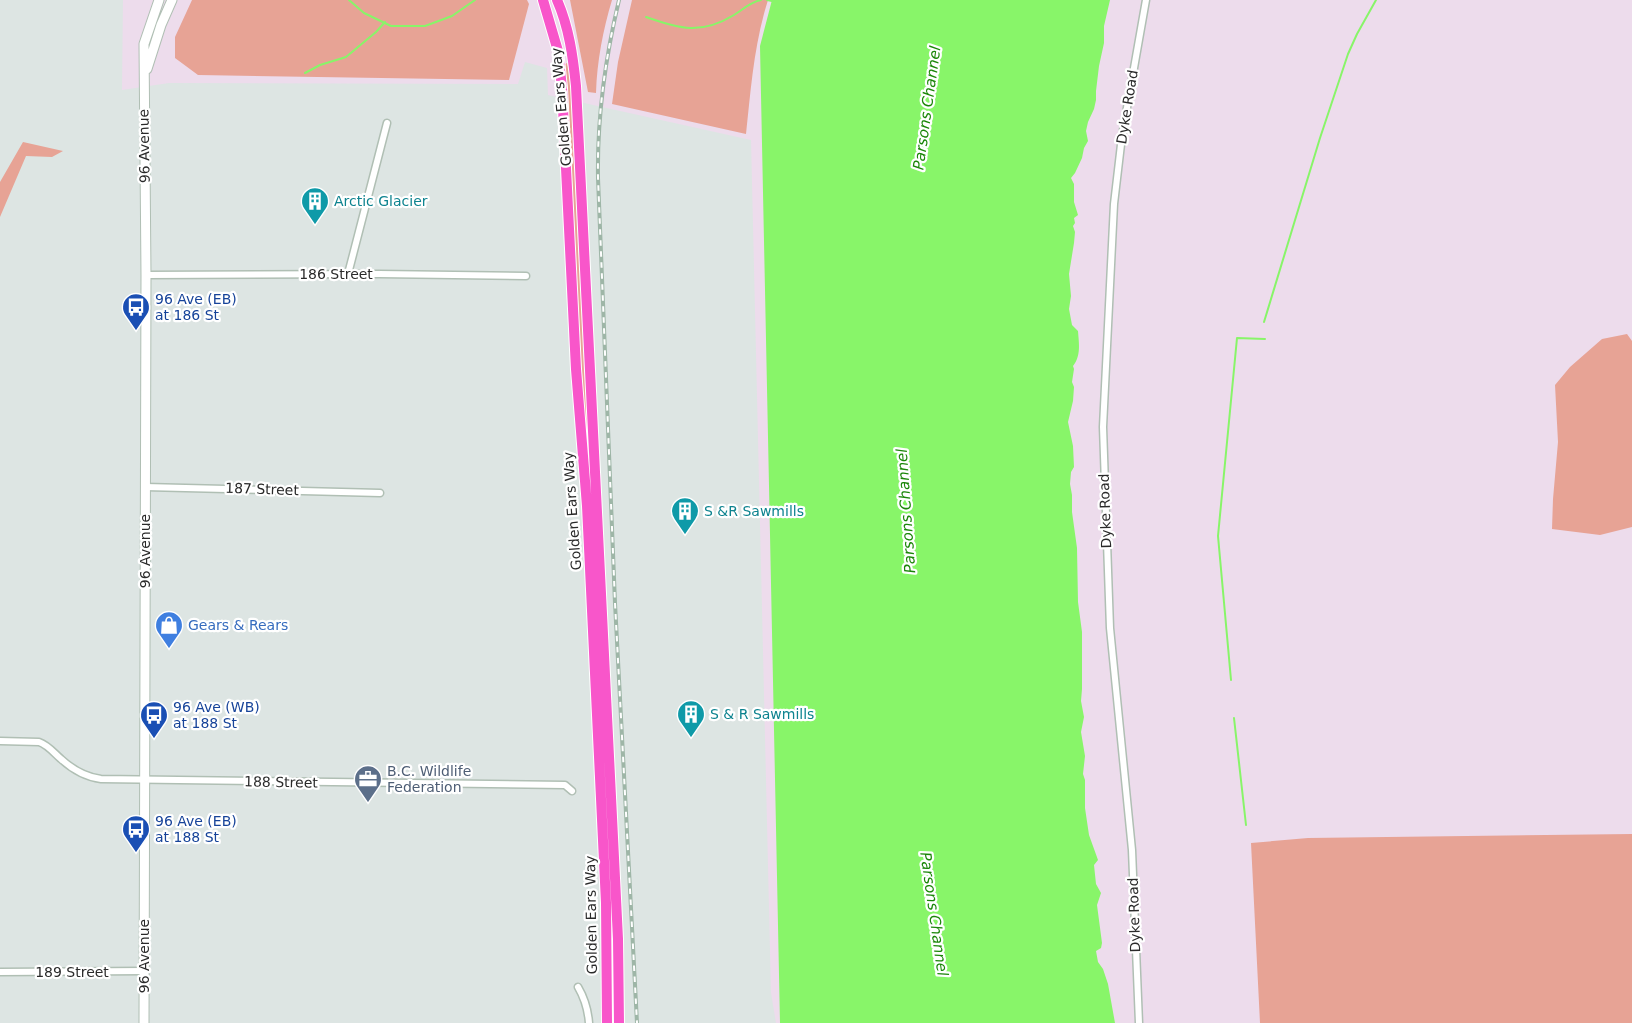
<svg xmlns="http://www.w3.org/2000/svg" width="1632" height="1023" viewBox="0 0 1632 1023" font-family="'DejaVu Sans',sans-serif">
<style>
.industrial{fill:#dde5e3}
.green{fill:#e7a395}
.water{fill:#88f569}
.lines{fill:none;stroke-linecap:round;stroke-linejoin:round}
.stream{stroke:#88f569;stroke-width:2}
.street-casing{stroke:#b0bfb4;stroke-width:9}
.secondary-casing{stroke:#b0bfb4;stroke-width:11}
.primary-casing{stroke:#fff;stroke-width:12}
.street{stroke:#fff;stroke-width:6}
.secondary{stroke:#fff;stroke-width:9}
.primary{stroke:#f856ca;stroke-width:10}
.rail-casing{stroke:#9eb6a7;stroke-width:4}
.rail{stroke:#fff;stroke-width:2;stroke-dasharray:5.5;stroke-linecap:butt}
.labels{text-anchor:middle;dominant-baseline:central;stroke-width:4.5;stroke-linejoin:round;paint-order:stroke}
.street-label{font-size:14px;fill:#2a2a2a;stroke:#fff}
.culture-label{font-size:14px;fill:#0d838f;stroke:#fff;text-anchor:start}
.transit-label{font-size:14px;fill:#164399;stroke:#fff;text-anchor:start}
.shop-label{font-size:14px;fill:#366cbe;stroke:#fff;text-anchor:start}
.service-label{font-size:14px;fill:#4e5e75;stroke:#fff;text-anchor:start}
.water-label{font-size:15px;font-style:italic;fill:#1a8608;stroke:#fff}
</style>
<rect width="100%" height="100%" fill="#eddcec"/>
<path class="industrial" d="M0 0H123L122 90 169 83 518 84 525 62 547 68 548 95 751 140 771 993 776 1023H0Z"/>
<path class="green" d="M192 0H527L529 4 509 80 198 75 175 58V37Z
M570 0H612C603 30 597 61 596 93L588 92Z
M632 0H768C754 44 751 88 746 134L612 104 618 62Z
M567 63 569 70 571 89 590 465H588L581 381 565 64Z
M23 142 63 151 52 157 26 156 0 217V182Z
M1627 334 1632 341V527L1600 535 1552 529 1553 499 1558 442 1555 385 1570 367 1602 339Z
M1632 834V1023H1260L1251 843 1308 838Z
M612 935H613L616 1023H612Z"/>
<path class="water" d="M772 0H1110L1104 26V43L1099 66 1096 91V100L1094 109 1088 122 1086 131 1088 141 1084 148 1082 158 1075 173 1071 178 1074 184V202L1078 215 1074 218 1075 223 1073 226 1075 232 1074 243 1069 274 1071 296 1069 309 1072 325 1078 331C1079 344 1081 356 1073 366L1074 369 1072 382 1074 387 1073 401 1068 422 1073 446 1074 467 1071 472 1070 484 1072 495V512L1077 548 1078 602 1082 632V689L1081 701 1084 717 1081 732 1085 756 1083 774 1085 780V808L1089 835 1098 860 1094 865 1096 884 1101 893 1097 905 1102 943 1101 948 1096 951 1098 962 1103 969 1108 984 1115 1023H780L760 46Z"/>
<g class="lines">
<path class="stream" d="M349 0 364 13 391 26H425L452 16 475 0
M767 0 772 1
M646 17C680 29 701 35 734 15 744 9 750 2 761 0
M305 73 320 65 346 57 376 32 385 22
M1264 322 1320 138 1348 54 1357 34 1376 0
M1231 680 1218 536 1237 338 1265 339
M1234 718 1246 825"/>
<g class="street-casing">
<path id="street" d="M348 274 387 123
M146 275 379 274 526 276
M145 487 380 493
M0 741 39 742C48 745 54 753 61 759 73 770 85 777 101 779L565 785 572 791
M0 972 145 971
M578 987C585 999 588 1009 589 1023
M1139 1023 1132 850 1110 628 1103 427 1114 204 1122 136 1146 0"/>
</g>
<g class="secondary-casing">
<path id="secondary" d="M147 69 161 25 172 0
M144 1023 146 275 144 44 159 0"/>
</g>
<g class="primary-casing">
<path id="primary" d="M543 0 558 51 562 88 576 369 587 506 606 903 607 1023
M557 0C569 27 573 57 576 86L618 939 619 1023"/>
</g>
<use href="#street" class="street"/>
<use href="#secondary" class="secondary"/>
<use href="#primary" class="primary"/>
<g class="rail-casing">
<path id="rail" d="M619 0C605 59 597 117 598 178L615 603 637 1023"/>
</g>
<use href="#rail" class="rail"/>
</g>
<defs>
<g id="building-pin" transform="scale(1.4375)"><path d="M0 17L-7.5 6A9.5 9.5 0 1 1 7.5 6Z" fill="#0f9aa8" stroke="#fff"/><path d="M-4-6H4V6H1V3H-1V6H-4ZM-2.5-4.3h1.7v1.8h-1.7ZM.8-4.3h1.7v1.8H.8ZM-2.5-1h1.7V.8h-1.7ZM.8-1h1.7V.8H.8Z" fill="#fff"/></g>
<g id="bus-pin" transform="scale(1.4375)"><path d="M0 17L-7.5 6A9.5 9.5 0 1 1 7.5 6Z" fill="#1a4fb4" stroke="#fff"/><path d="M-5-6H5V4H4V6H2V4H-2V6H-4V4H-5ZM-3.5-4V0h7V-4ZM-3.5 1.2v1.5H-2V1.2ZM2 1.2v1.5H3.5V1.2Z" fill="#fff"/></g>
<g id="shop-pin" transform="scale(1.4375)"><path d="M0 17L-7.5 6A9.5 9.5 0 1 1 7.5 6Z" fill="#3f7fe0" stroke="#fff"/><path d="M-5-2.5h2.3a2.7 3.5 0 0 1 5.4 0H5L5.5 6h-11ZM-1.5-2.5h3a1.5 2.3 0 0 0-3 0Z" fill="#fff"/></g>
<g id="office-pin" transform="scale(1.4375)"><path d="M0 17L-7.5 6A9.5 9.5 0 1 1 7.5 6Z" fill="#5c6f8a" stroke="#fff"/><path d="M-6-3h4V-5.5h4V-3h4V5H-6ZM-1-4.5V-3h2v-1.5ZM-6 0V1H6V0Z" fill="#fff"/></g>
</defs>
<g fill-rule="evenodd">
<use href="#building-pin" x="315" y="201"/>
<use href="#bus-pin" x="136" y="307"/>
<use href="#building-pin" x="685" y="511"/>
<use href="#shop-pin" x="169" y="625"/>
<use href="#building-pin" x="691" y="714"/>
<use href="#bus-pin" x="154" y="715"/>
<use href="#office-pin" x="368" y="779"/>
<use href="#bus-pin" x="136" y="829"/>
</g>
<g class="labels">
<g class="street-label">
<text transform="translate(561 107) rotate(-95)">Golden Ears Way</text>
<text transform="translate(1127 107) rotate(-81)">Dyke Road</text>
<text transform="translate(144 146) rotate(-91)">96 Avenue</text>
<text x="336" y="274">186 Street</text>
<text transform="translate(262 489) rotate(2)">187 Street</text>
<text transform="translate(572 511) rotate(-94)">Golden Ears Way</text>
<text transform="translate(1105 511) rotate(-92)">Dyke Road</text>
<text transform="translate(145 551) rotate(-90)">96 Avenue</text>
<text transform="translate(281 782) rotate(1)">188 Street</text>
<text transform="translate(591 915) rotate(-91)">Golden Ears Way</text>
<text transform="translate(1134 915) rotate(-92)">Dyke Road</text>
<text transform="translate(144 956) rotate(-90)">96 Avenue</text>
<text x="72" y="972">189 Street</text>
</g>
<g class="culture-label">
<text x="334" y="201">Arctic Glacier</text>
<text x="704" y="511">S &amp;R Sawmills</text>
<text x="710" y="714">S &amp; R Sawmills</text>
</g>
<g class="transit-label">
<text x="155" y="299">96 Ave (EB)<tspan x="155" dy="16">at 186 St</tspan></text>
<text x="173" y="707">96 Ave (WB)<tspan x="173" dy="16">at 188 St</tspan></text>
<text x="155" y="821">96 Ave (EB)<tspan x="155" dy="16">at 188 St</tspan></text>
</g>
<g class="shop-label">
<text x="188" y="625">Gears &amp; Rears</text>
</g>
<g class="service-label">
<text x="387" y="771">B.C. Wildlife<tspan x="387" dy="16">Federation</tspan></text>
</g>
<g class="water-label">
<text transform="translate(927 108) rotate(-82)">Parsons Channel</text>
<text transform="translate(906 511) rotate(-94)">Parsons Channel</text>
<text transform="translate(934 914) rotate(82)">Parsons Channel</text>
</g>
</g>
</svg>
